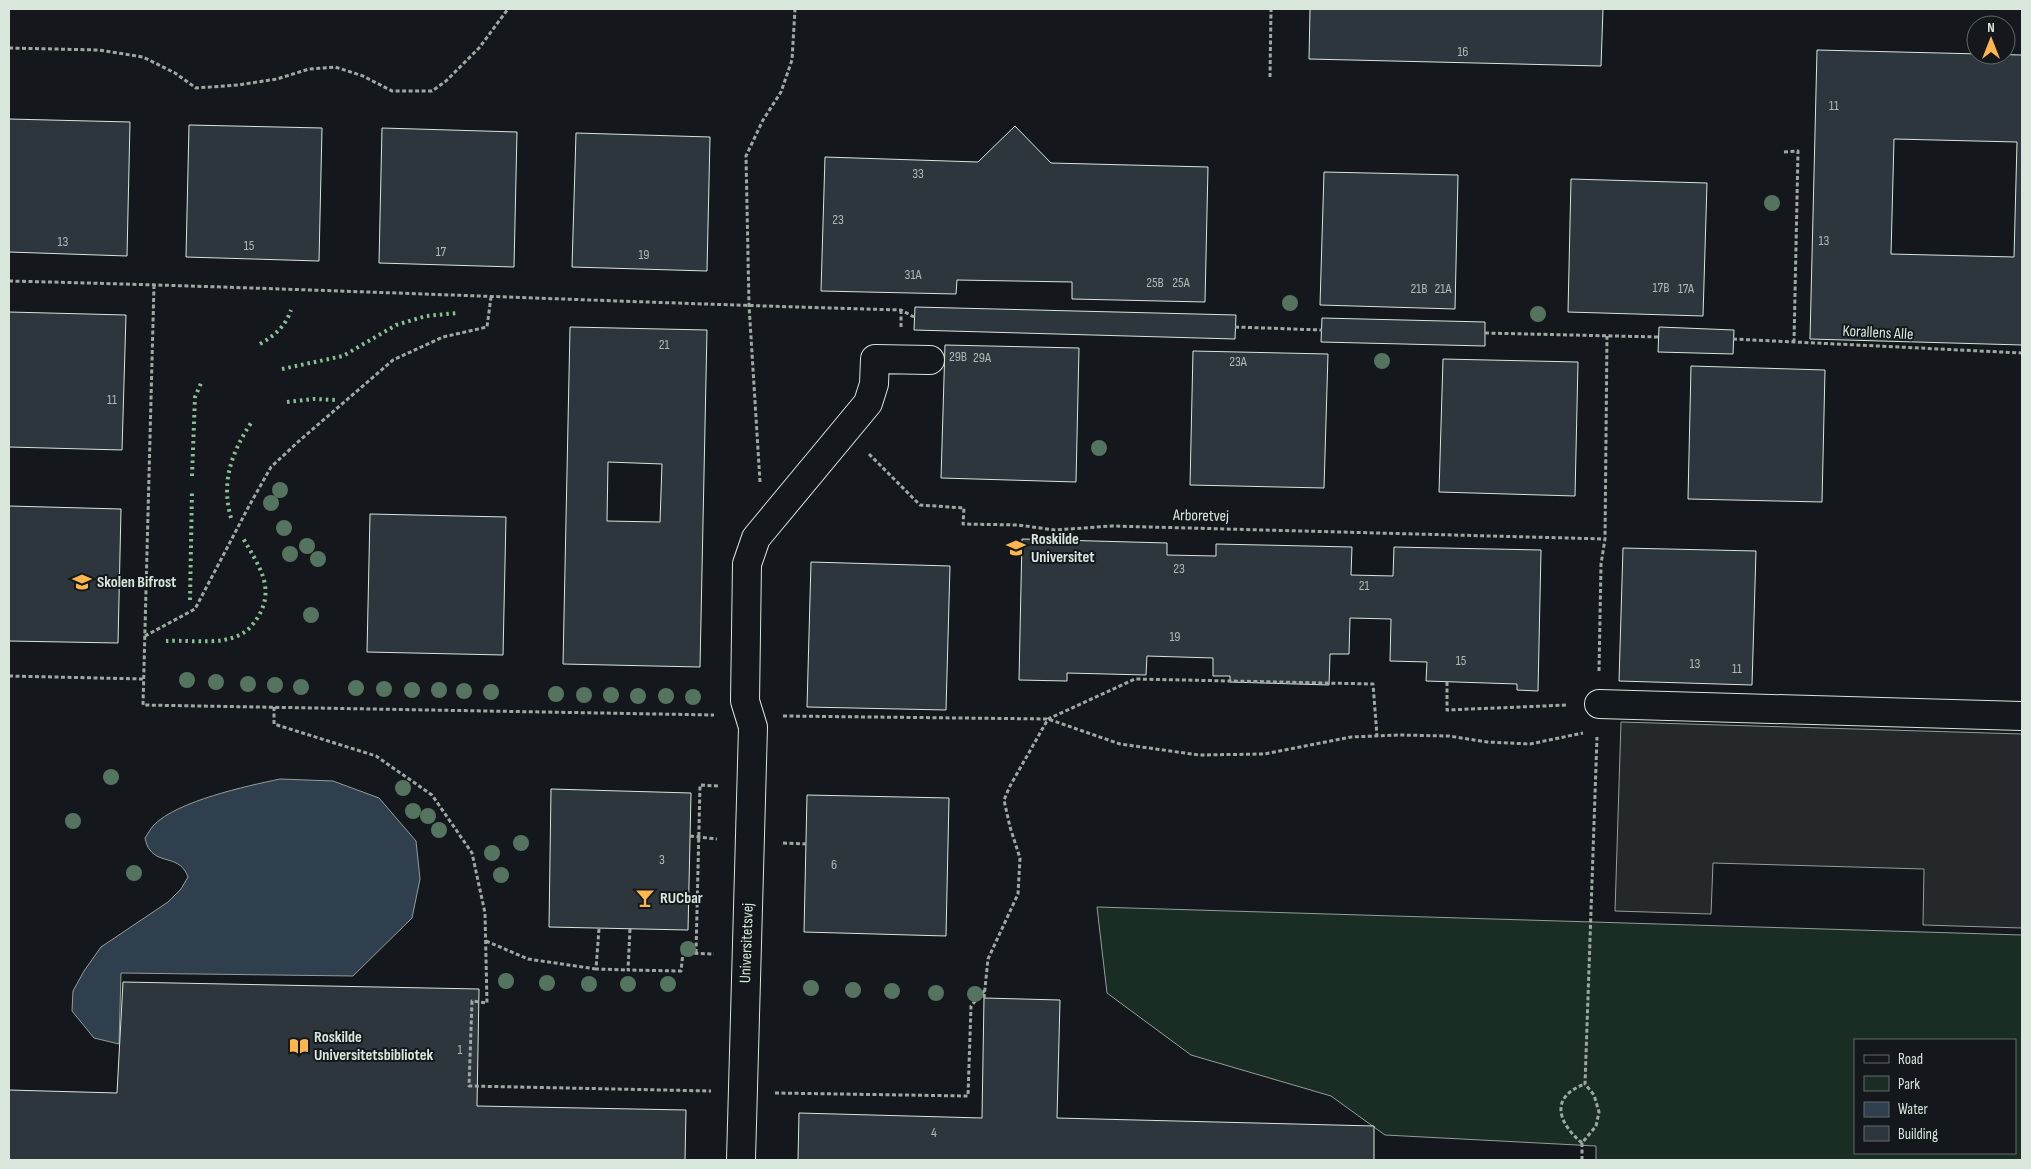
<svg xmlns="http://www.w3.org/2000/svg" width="2031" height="1169" viewBox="0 0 2031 1169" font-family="'Sofia Sans Condensed',sans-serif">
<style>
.green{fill:#1a2d24;stroke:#939e99;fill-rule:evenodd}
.parking{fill:#24282b;stroke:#939e99}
.water{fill:#2f3f4d;stroke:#939e99}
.building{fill:#2c363c;stroke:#d8e6dc;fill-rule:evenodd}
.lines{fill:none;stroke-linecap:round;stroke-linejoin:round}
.minor-casing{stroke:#d8e6dc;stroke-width:30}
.path{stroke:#9da8a2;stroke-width:3;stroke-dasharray:4 2.5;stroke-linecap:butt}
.minor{stroke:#14181c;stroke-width:28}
.hedge{stroke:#8ac095;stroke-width:4;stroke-dasharray:2.5 4;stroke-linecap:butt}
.tree{fill:#55745f}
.labels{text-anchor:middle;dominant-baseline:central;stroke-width:4;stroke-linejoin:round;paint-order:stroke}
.number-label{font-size:14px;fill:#adbab4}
.street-label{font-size:16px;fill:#d8e6dc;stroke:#14181c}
.poi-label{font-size:16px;font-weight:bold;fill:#d8e6dc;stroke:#14181c;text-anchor:start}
</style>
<rect width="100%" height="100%" fill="#14181c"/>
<path class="green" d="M1097 907 2022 935V1160H1596V1146L1385 1135 1331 1096 1191 1055 1107 993ZM1855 1040H2015V1153H1855Z"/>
<path class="parking" d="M1621 722 2022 734V928L1923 925 1924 869 1713 863 1711 914 1615 911Z"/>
<path class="water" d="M280 779 333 781 379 798 416 841 420 879 412 918 353 976 121 973 119 1044 94 1038 72 1011 73 991 84 971 101 947 168 902 181 889 188 877C180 855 160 864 150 850 147 847 146 842 145 838 148 834 150 829 154 825 177 801 247 786 280 779Z"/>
<path class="building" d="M1310 9H1603L1601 66 1309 59Z
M1817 50 2022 55V345L1810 339ZM1894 139 2017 142 2014 257 1891 254Z
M9 119 130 122 127 256 9 252Z
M189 125 322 128 319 261 186 257Z
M1015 126 1051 163 1208 167 1205 302 1072 299V282L957 280 956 294 821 291 825 157 978 162Z
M382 128 517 132 514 267 379 263Z
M576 133 710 137 707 271 572 267Z
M1324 172 1458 175 1455 309 1320 305Z
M1571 179 1707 183 1703 316 1568 312Z
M915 307 1236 315 1235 339 914 330Z
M9 312 126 315 122 450 9 447Z
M1322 318 1485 322V346L1321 342Z
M570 327 707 330 700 667 563 664ZM608 462 662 464 660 522 607 521Z
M1659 327 1734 330 1733 354 1658 352Z
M945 345 1079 348 1076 482 941 478Z
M1193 351 1328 354 1324 488 1190 485Z
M1443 359 1578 362 1575 496 1439 492Z
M1691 366 1825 370 1822 502 1688 499Z
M9 506 121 509 118 643 9 641Z
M370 514 506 517 503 655 367 652Z
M1022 539 1167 543V555L1216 556V544L1352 547 1351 575 1393 576 1394 547 1541 550 1538 691 1517 690V684L1426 681 1427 662 1390 661 1391 619 1350 618 1349 654H1330L1329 685 1230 682V676H1213V658L1147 656 1146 675 1067 673V681L1019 680Z
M1623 548 1756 551 1752 685 1619 681Z
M811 562 950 566 946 710 807 707Z
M551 789 691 793 688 930 549 927Z
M807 795 949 798 946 936 804 932Z
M123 982 479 989 477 1106 686 1110 685 1160H9V1090L117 1093Z
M984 998 1060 1000 1057 1118 1374 1126V1160H798L799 1113 982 1118Z"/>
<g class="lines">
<g class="minor-casing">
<path id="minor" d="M1599 704 2022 716
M741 1160 753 727 745 701 747 564 756 538 868 403 874 384 875 359 930 360"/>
</g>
<path class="path" d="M9 48 99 50 143 57 175 73 196 88 238 85 277 79 309 69 335 67 363 76 392 91H432L446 81 479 48 508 9
M1270 77 1271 9
M1784 152 1798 151 1794 342
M9 281C306 288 604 302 901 310L914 317
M154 285 143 705 714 715
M901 327V310
M1235 327 1322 330
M1485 333 1658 337
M1733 339 2022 353
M869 454 920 505 964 508 963 524 1018 525 1055 530 1112 526 1605 539
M760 482 749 305 746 156 763 120 781 92 792 60 795 9
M145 636 195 609 249 506 271 467 299 441 393 360 443 337 487 327 491 297
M1599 671 1601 564 1605 539 1607 336
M9 676 143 679
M1447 682V710L1568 705
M274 707V724L376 756 432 795 472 853 485 913 487 1003 472 1001 469 1086 711 1091
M783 716 1048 719 1120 744 1199 755 1264 754 1351 737 1399 735 1449 736 1487 742 1530 744 1583 733
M690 836 717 839
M783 843 806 844
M599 929 596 969 628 970
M630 929 628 970 681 971 683 953 714 954
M486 941 528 959 596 969
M696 953 700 785 718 786
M984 998 988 959 1018 894 1020 858 1010 827 1004 800 1010 786 1048 719 1135 679 1373 684 1377 736
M775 1093 968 1096 971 1006 985 990
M1582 1143C1558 1123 1549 1097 1585 1084
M1582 1160V1143L1596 1126 1599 1112 1594 1095 1585 1084 1597 737"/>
<use href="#minor" class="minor"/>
<path class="hedge" d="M260 344C275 335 285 327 291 310
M282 369 343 356 396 325 426 316 458 313
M287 402 313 399 337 400
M192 476 195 397 202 381
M231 518C221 483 231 453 251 423
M190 600 192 490
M166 641C183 640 207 643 224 640 242 636 249 631 258 617 276 587 258 565 243 538"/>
</g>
<g class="tree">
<circle cx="1772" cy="203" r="8"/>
<circle cx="1290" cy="303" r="8"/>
<circle cx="1538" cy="314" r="8"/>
<circle cx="1382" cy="361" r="8"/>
<circle cx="1099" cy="448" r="8"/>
<circle cx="280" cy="490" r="8"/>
<circle cx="271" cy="503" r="8"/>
<circle cx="284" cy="528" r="8"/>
<circle cx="307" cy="546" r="8"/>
<circle cx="290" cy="554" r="8"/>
<circle cx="318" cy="559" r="8"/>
<circle cx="311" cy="615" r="8"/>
<circle cx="187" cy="680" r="8"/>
<circle cx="216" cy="682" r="8"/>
<circle cx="248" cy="684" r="8"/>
<circle cx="275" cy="685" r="8"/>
<circle cx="301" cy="687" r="8"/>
<circle cx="356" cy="688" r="8"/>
<circle cx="384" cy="689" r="8"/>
<circle cx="412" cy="690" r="8"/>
<circle cx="439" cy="690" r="8"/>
<circle cx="464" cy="691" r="8"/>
<circle cx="491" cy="692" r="8"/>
<circle cx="556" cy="694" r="8"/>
<circle cx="584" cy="695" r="8"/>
<circle cx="611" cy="695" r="8"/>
<circle cx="638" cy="696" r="8"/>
<circle cx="666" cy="696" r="8"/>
<circle cx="693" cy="697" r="8"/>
<circle cx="111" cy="777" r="8"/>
<circle cx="403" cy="788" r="8"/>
<circle cx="413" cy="811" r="8"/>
<circle cx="428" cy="816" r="8"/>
<circle cx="73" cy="821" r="8"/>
<circle cx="439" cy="830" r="8"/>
<circle cx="521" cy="843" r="8"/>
<circle cx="492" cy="853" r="8"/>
<circle cx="134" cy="873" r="8"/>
<circle cx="501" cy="875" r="8"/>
<circle cx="688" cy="949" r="8"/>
<circle cx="506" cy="981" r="8"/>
<circle cx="547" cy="983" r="8"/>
<circle cx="589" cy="984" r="8"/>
<circle cx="628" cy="984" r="8"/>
<circle cx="668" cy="984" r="8"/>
<circle cx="811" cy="988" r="8"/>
<circle cx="853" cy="990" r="8"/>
<circle cx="892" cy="991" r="8"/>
<circle cx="936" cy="993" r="8"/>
<circle cx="975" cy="994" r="8"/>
</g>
<defs>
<g id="university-bare" transform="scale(1.5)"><path d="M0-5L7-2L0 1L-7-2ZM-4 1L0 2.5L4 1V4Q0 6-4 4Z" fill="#ffb74d" stroke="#14181c" stroke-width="2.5" paint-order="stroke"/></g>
<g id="school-bare" transform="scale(1.5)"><path d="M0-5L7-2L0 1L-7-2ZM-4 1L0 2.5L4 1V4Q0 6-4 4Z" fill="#ffb74d" stroke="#14181c" stroke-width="2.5" paint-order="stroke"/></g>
<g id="bar-bare" transform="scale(1.5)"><path d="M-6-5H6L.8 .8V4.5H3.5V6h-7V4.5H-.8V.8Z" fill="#ffb74d" stroke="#14181c" stroke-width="2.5" paint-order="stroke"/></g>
<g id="library-bare" transform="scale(1.5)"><path d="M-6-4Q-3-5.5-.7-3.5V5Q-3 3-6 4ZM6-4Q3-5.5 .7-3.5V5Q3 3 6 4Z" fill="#ffb74d" stroke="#14181c" stroke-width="2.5" paint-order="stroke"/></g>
</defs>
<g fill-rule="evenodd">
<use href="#university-bare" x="1016" y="548"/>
<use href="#school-bare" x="82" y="582"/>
<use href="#bar-bare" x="645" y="898"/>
<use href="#library-bare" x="299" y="1046"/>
</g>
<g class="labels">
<g class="number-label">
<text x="1463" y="51">16</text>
<text x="1834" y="105">11</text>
<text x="918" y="173">33</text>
<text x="838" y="219">23</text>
<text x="1824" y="240">13</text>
<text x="63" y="241">13</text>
<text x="249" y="245">15</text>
<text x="441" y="251">17</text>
<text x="644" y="254">19</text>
<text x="913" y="274">31A</text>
<text x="1155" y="282">25B</text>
<text x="1181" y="282">25A</text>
<text x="1661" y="287">17B</text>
<text x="1419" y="288">21B</text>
<text x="1443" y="288">21A</text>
<text x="1686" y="288">17A</text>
<text x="664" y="344">21</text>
<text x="958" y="356">29B</text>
<text x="982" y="357">29A</text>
<text x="1238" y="361">23A</text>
<text x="112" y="399">11</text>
<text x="1179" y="568">23</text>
<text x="1364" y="585">21</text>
<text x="1175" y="636">19</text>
<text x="1461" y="660">15</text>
<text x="1695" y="663">13</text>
<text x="1737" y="668">11</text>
<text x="662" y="859">3</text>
<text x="834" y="864">6</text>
<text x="460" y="1049">1</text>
<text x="934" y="1132">4</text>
</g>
<g class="street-label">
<text transform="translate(1878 333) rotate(3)">Korallens Alle</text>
<text transform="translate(1201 516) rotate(1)">Arboretvej</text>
<text transform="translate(747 943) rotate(-88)">Universitetsvej</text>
</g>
<g class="poi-label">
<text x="1031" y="539">Roskilde<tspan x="1031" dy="18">Universitet</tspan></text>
<text x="97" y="582">Skolen Bifrost</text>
<text x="660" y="898">RUCbar</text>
<text x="314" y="1037">Roskilde<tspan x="314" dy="18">Universitetsbibliotek</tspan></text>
</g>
</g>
<rect width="2031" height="1169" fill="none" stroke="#d8e6dc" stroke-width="20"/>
<rect x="1854" y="1039" width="162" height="115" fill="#14181c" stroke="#626a69"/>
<rect x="1864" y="1055" width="25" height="8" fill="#14181c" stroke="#626a69"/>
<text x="1898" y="1064" font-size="15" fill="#d8e6dc">Road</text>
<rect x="1864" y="1076" width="25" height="15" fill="#1a2d24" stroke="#626a69"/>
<text x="1898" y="1089" font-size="15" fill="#d8e6dc">Park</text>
<rect x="1864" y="1102" width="25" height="15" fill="#2f3f4d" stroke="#626a69"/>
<text x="1898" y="1114" font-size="15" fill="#d8e6dc">Water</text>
<rect x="1864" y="1126" width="25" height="15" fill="#2c363c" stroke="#626a69"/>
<text x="1898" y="1139" font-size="15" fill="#d8e6dc">Building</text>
<g transform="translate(1991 40)"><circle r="24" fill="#14181c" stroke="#626a69"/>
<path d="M0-4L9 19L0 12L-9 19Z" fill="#ffb74d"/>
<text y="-8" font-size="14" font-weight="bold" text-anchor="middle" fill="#d8e6dc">N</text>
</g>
</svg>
